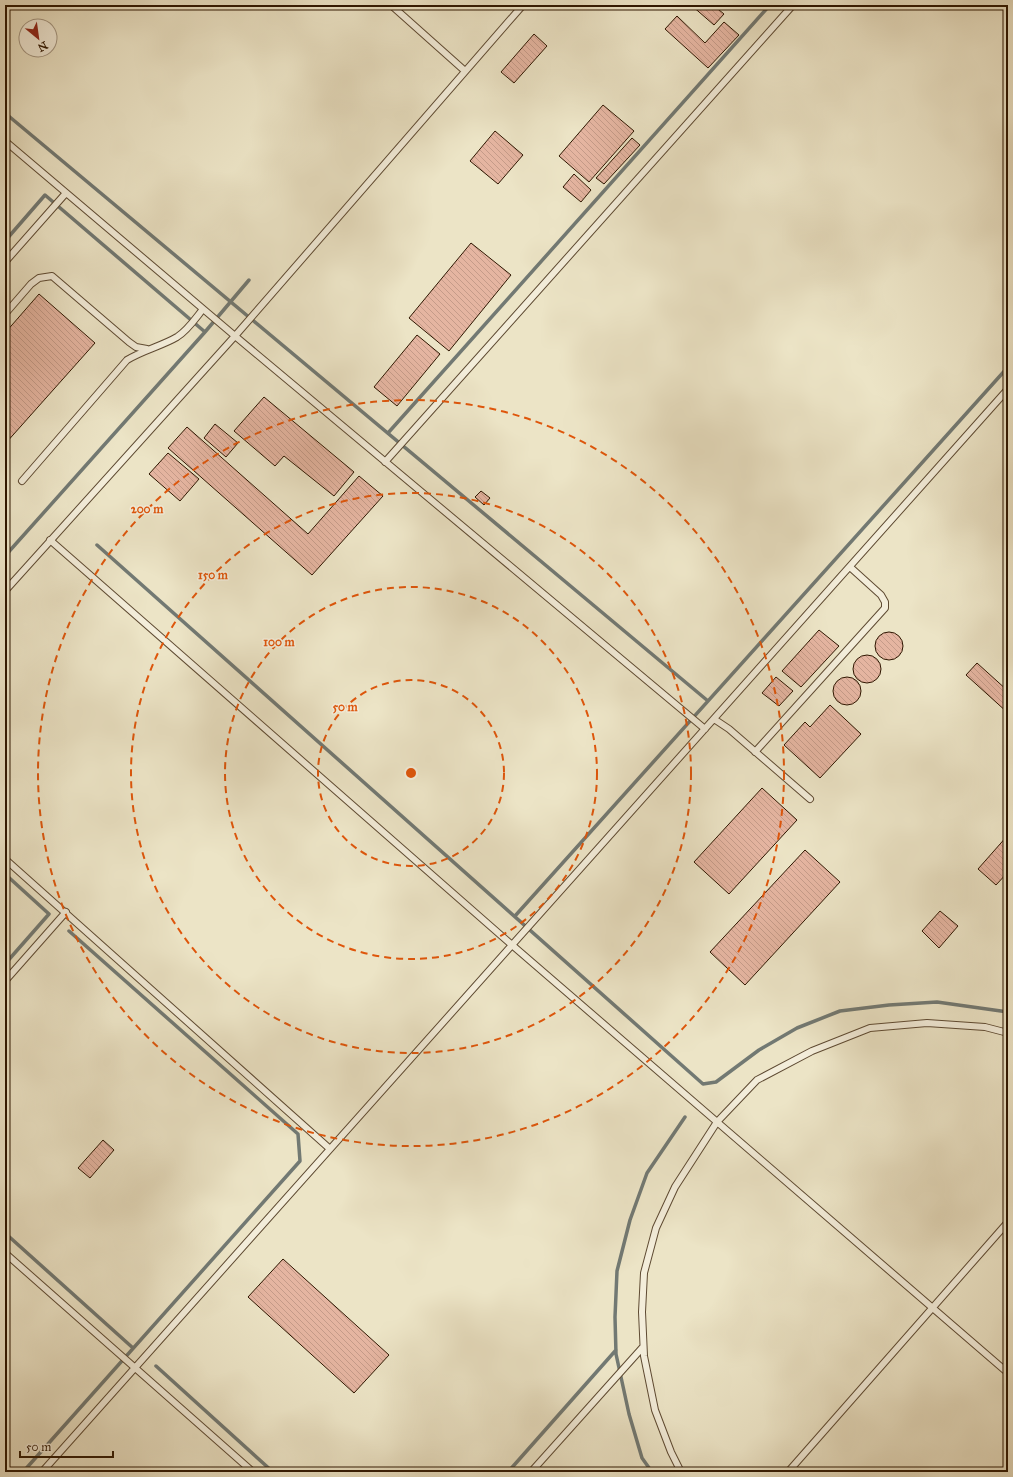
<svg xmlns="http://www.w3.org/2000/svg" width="1013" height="1477" viewBox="0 0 1013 1477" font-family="'IM FELL Great Primer',serif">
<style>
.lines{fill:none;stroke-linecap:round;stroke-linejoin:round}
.stream{stroke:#727973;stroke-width:3.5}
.building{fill:url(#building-back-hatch);stroke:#2e1600}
.lane-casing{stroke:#5e4a32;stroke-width:8}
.lane{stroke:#f3edda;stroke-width:6}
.ring{fill:none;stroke:#df560b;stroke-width:2;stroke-dasharray:7 5}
.centre{fill:#df560b;stroke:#f3edda;stroke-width:2}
.ring-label{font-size:12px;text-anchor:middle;font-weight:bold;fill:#df560b;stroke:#f3edda;stroke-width:3;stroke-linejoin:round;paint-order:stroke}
</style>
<defs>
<pattern id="building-back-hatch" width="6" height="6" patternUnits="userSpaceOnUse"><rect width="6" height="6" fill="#e5b5a1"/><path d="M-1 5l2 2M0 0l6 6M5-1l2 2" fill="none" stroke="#c59b89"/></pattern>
</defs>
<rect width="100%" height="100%" fill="#ece4c6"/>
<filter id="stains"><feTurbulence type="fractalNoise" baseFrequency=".005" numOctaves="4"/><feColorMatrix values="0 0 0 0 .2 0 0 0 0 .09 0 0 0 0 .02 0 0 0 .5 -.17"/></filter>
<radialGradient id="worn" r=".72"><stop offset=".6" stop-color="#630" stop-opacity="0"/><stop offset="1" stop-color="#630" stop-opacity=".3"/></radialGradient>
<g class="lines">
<path class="stream" d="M5 113 708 701
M5 241 45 195 205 332
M388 433 770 5
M97 545 703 1084 716 1082 759 1050 797 1028 840 1011 889 1005 937 1002 1008 1012
M5 556 205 332 249 280
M5 874 49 914 5 964
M515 916 1008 367
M5 1233 133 1348
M156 1366 273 1472
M23 1472 300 1161 298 1134 69 931
M508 1472 616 1350
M652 1472 642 1458 629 1414 616 1354 615 1317 617 1271 630 1220 647 1173 685 1117"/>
</g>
<path class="building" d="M691 5H713L724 14 714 25Z
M677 16 705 43 724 22 739 35 708 68 665 29Z
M534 34 547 46 514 83 501 72Z
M603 105 634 131 589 182 559 156Z
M495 131 523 155 498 184 470 161Z
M632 138 640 145 604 184 596 178Z
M574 174 591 190 581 202 563 187Z
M471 243 511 275 449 351 409 318Z
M39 294 95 343 5 444V333Z
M417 335 440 354 397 406 374 387Z
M264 397 354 472 334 496 284 456 275 466 234 431Z
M215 424 238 443 226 457 204 438Z
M187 427 308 534 359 476 383 496 312 575 168 448Z
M168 453 199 479 180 501 149 474Z
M481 491 490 498 484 505 475 497Z
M819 630 839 646 801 687 782 671Z
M875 646a14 14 0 1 1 28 0a14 14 0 1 1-28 0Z
M853 669a14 14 0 1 1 28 0a14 14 0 1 1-28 0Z
M977 663 1008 691V713L966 675Z
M833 691a14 14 0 1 1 28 0a14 14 0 1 1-28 0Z
M776 677 793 691 779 706 762 693Z
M830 705 861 734 820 778 784 745 805 722 810 727Z
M762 788 797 820 729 894 694 862Z
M1008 835V872L996 885 978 869Z
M805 850 840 882 745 985 710 952Z
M940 911 958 926 939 948 922 931Z
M103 1140 114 1150 90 1178 78 1168Z
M283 1259 389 1355 354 1393 248 1297Z"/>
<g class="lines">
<g class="lane-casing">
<path id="lane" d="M391 5 465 71
M5 141 235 336 705 729
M5 262 66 193
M5 314 31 284 39 278 52 276 129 342 136 347 147 349
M385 462 793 5
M22 481 127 360C143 350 162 346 177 337 188 330 195 319 203 309
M50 540 512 945 1008 1373
M5 591 235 336 523 5
M714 719 729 729 810 799
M755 752 885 608V602L881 595 850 567
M5 859 330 1149
M5 981 66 912
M5 1253 253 1472
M42 1472 1008 389
M531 1472 643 1347
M681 1472 671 1452 655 1410 644 1356 642 1312 644 1273 656 1228 675 1187 717 1122 757 1080 812 1051 870 1028 927 1023 985 1027 1008 1033
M788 1472 1008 1222"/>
</g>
<use href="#lane" class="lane"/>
</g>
<g class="ring">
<circle cx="411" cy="773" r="93"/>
<circle cx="411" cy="773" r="186"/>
<circle cx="411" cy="773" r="280"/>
<circle cx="411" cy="773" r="373"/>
</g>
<circle cx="411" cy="773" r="6" class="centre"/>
<g class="ring-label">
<text x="147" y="513">200 m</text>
<text x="213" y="579">150 m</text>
<text x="279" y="646">100 m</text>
<text x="345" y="711">50 m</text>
</g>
<rect width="1013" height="1477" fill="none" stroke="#ece4c6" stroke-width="20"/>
<rect x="6" y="6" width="1001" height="1465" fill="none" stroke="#2e1600" stroke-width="2"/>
<rect x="10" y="10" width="993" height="1457" fill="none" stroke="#2e1600"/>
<g transform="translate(38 38) rotate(151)"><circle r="19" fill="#f3edda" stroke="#a49783"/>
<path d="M0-3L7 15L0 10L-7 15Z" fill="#8f2418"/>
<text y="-6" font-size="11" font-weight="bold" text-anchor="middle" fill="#2e1600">N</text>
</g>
<path d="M20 1451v6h93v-6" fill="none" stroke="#2e1600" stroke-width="2"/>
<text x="26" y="1451" font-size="12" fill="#2e1600" stroke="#f3edda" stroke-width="3" paint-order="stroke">50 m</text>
<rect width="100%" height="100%" filter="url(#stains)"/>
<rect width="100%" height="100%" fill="url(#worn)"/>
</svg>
